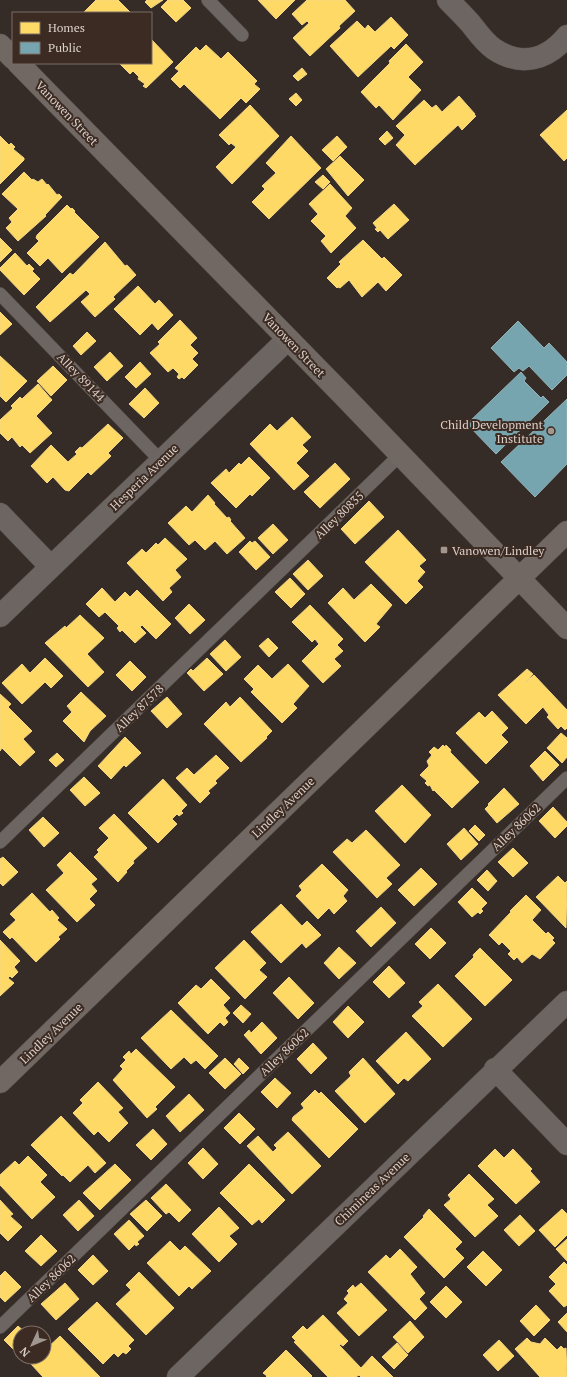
<svg xmlns="http://www.w3.org/2000/svg" width="567" height="1377" viewBox="0 0 567 1377" font-family="'PT Serif',serif">
<style>
.homes{fill:#ffd966;stroke:#f4d684}
.public{fill:#76a5af;stroke:#94b2b7}
.lines{fill:none;stroke-linecap:round;stroke-linejoin:round}
.service-casing{stroke:#514946;stroke-width:14}
.minor-casing{stroke:#514946;stroke-width:23}
.secondary-casing{stroke:#514946;stroke-width:23}
.service{stroke:#6c6561;stroke-width:13}
.minor{stroke:#6c6561;stroke-width:22}
.secondary{stroke:#716863;stroke-width:22}
.poi-dot{fill:#a19791;stroke:#3b2b22;stroke-width:1.5}
.labels{text-anchor:middle;dominant-baseline:central;stroke-width:4;stroke-linejoin:round;paint-order:stroke}
.street-label{font-size:12px;fill:#dbd0ca;stroke:#3b2b22}
.poi-label{font-size:12px;fill:#dbd0ca;stroke:#3b2b22;text-anchor:end}
</style>
<rect width="100%" height="100%" fill="#352c28"/>
<path class="homes" d="M96 0H118L131 13H83Z
M147 0H163L151 8 145 2Z
M168 0H183L191 8 176 22 161 7Z
M258 0H295L276 19Z
M307 0H345L355 11 339 26 340 28 310 56 293 38 309 23 307 21 302 25 292 14Z
M391 17 408 35 394 49 391 46 358 77 330 46 357 21 365 29 368 25 375 32Z
M151 39 173 62 146 88 143 86 145 84 138 79 139 77 133 71 130 74 119 63H151Z
M406 44 423 62 408 77 421 90 393 120 379 105 376 108 361 92 390 63 389 61Z
M206 45 221 59 228 52 257 81 254 84 260 89 246 103 241 98 220 119 184 84 180 88 171 79 179 71 175 68 196 47 200 51Z
M302 68 307 74 298 81 293 76Z
M296 93 302 100 296 106 289 99Z
M459 96 475 114 474 115 476 116 462 130 458 125 415 165 396 145 405 135 396 126 424 100 432 108 436 105 442 112Z
M250 105 279 136 232 184 216 167 236 147 231 143 229 145 219 135Z
M567 110V158L564 161 540 135Z
M387 131 393 138 385 145 379 139Z
M0 136 9 145 11 143 15 147 13 149 24 158V160L0 184Z
M291 136 321 168 269 219 252 202 265 189 262 186 276 173 266 163Z
M337 136 347 147 333 161 322 150Z
M340 156 364 180 348 196 326 169Z
M24 172 32 180 33 179 38 182 42 179 47 185 48 184 57 195 59 194 62 197 45 215 46 216 18 241 6 228 12 222 9 218 18 209 2 194Z
M323 175 330 182 323 189 315 182Z
M330 184 352 208 345 216 356 228 331 253 321 241 326 236 311 221 318 214 309 204Z
M394 204 409 220 388 239 380 230 378 232 375 229 377 228 373 223Z
M67 205 71 209 72 208 75 211 74 212 99 237 62 273 48 258 40 266 27 253 39 241 36 238 37 235Z
M0 238 12 250 0 262Z
M363 240 382 259 384 257 402 275 386 291 378 282 362 297 349 280 340 288 338 287 337 288 327 278 341 264 339 262Z
M105 242 125 266 127 265 136 275 113 297 115 299 95 317 81 302 90 294 86 290 50 322 36 307 70 273 73 275Z
M15 253 27 266 29 264 34 269 32 271 40 279 24 295 0 270V268Z
M138 286 155 304 159 300 173 315 158 330 152 323 140 335 114 309Z
M0 312 12 324 0 335Z
M180 320 197 338 190 345 198 353 192 359 198 365 184 379 182 377 179 379 177 377 179 374 173 368 168 372 150 353 160 344 158 342Z
M87 332 96 341 81 355 73 346Z
M110 352 123 366 107 381 94 367Z
M0 356 27 381 6 402 0 396Z
M140 362 151 374 136 388 125 377Z
M53 366 67 380 51 396 37 381Z
M38 384 52 400 36 416 52 433 30 453 22 445 20 447 12 437 8 441 0 433V420L13 408 11 406 20 397 22 399Z
M145 388 159 403 144 418 129 404Z
M292 417 311 437 302 445 308 451 296 463 309 476 294 490 250 444 270 424 277 431Z
M108 424 123 438 108 453 111 456 91 475 88 472 69 491 65 490 53 477 47 483 31 466 51 445 68 462 77 454 75 452 80 447 82 448Z
M249 457 270 478 252 496 250 494 236 508 211 483 226 469 229 473 239 463 241 465Z
M335 463 350 479 320 508 304 492Z
M208 495 215 503 214 504 227 518 229 517 231 520 230 521 245 538 227 554 215 541 205 550 195 540 189 545 168 523 186 506 192 512Z
M369 501 384 517 355 544 341 529Z
M273 524 288 540 273 554 258 538Z
M398 530 426 560 419 566 425 572 417 581 423 587 406 604 365 562Z
M165 538 187 559 175 570 181 577 169 588 172 592 163 601 127 563 142 549 146 553 156 543 158 545Z
M250 541 252 543 255 541 270 557 256 570 239 552Z
M308 560 323 576 308 590 293 574Z
M290 578 305 594 291 608 275 592Z
M371 584 392 605 376 624 380 627 365 642 328 603 343 588 354 600Z
M102 588 115 602 125 592 130 597 137 590 171 624 156 639 142 625 140 627 146 633 135 643 122 630 120 632 117 628 119 626 105 612 99 617 86 604Z
M189 604 205 620 190 634 175 618Z
M310 605 343 639 337 645 343 651 334 659 341 666 323 683 302 661 319 644 315 639 312 642 292 622Z
M80 615 104 638 87 654 104 672 88 687 45 643 65 626 66 628Z
M268 638 278 648 269 657 259 646Z
M225 640 241 657 226 671 210 654Z
M45 658 63 676 51 688 45 682 22 704 2 683 22 664 30 673Z
M207 658 223 674 204 691 187 673 191 669 193 671Z
M130 661 146 677 132 691 116 675Z
M288 664 309 686 293 704 297 708 282 723 251 692 254 689 244 679 258 665 272 679Z
M527 669 533 674 525 684 534 675 567 710V728L565 730 561 726 558 729 547 717 549 715 543 707 526 724 498 695Z
M81 692 106 716 90 731 84 742 63 721 72 712 67 706Z
M0 694 11 704 8 707 32 731 23 739 35 752 20 766 2 748 0 751Z
M167 697 182 714 167 728 151 711Z
M240 697 272 731 266 737 267 738 241 762 204 724 226 702 230 707Z
M492 711 508 728 501 735 508 742 486 764 456 733 479 712 485 718Z
M561 733 567 738V757L562 763 547 748Z
M125 737 141 753 126 767 124 765 111 779 98 766Z
M443 745 445 747 446 745 451 750 450 752 479 782 452 808 434 790 433 791 430 785 428 786 425 783 427 781 420 775 429 766 427 761 432 755 429 752 434 747 438 750Z
M545 751 559 765 543 781 530 766Z
M57 753 64 760 56 767 49 760Z
M216 755 229 768 215 781 217 783 208 791 210 793 200 803 176 778 187 768 194 775Z
M84 777 100 793 85 806 70 790Z
M163 779 187 805 181 811 183 813 179 816 177 814 172 819 177 824 158 843 128 813Z
M402 785 431 815 405 843 375 811Z
M504 788 519 804 497 823 485 809 489 805 488 804Z
M553 807 567 822V826L555 838 539 821Z
M114 814 147 848 133 861 134 863 126 871 127 872 118 882 94 857 99 852 97 850 109 838 99 828Z
M43 817 59 833 44 847 29 830Z
M475 825 485 835 479 841 469 831Z
M464 828 478 844 461 860 447 844Z
M366 830 400 865 386 878 392 884 377 898 333 852 347 839 352 843Z
M513 848 528 863 513 877 498 862Z
M70 852 97 879 91 884 97 891 89 899 95 905 77 922 46 890 64 873 57 865Z
M3 857 18 872 3 886 0 883V859Z
M322 864 348 890 343 896 347 901 334 914 329 908 318 919 296 896 302 890 299 886Z
M421 868 437 884 414 906 398 890Z
M487 870 497 881 488 891 477 880Z
M558 876 565 883 567 881 566 928 536 897Z
M472 888 487 903 481 909 483 911 480 914 478 912 472 917 458 902Z
M32 893 50 912 52 910 59 918 57 920 67 929 58 937 60 939 36 962 12 937 10 939 3 932 16 920 10 914Z
M526 895 541 910 532 920 546 934 548 932 554 938 552 940 555 943 540 959 532 954 522 963 517 957 514 960 508 954 511 951 502 942 499 945 489 935 511 912 510 911Z
M281 904 302 926 307 921 321 935 306 948 302 943 281 963 251 932Z
M381 907 396 923 371 947 356 931Z
M431 928 446 943 430 959 415 944Z
M0 940 20 961 14 967 18 972 12 978 10 976 8 978 14 983 0 996Z
M244 940 266 963 259 970 267 977 245 999 215 968Z
M339 947 356 963 339 979 324 963Z
M480 948 512 980 485 1006 455 976 474 957 473 955Z
M389 966 405 983 389 998 373 982Z
M289 977 314 1003 298 1019 273 993Z
M211 979 230 998 223 1005 230 1013 225 1018 228 1022 224 1026 220 1022 208 1034 178 1003 196 985 201 989Z
M438 984 472 1019 443 1047 412 1016 423 1006 419 1002Z
M241 1005 251 1014 243 1023 233 1013Z
M348 1006 364 1022 348 1038 333 1022Z
M171 1010 218 1056 205 1069 196 1060 191 1064 184 1057 171 1069 141 1038Z
M262 1022 277 1038 261 1054 244 1035 249 1030 251 1033Z
M406 1032 431 1059 408 1081 404 1078 398 1084 376 1061Z
M313 1043 327 1058 311 1074 297 1059Z
M136 1049 175 1087 155 1107 157 1109 147 1118 113 1080 123 1069 120 1066 126 1060 123 1057 129 1051 131 1054Z
M225 1058 241 1074 225 1089 209 1073Z
M239 1058 249 1068 243 1074 234 1064Z
M363 1058 395 1094 365 1123 335 1091 351 1076 349 1072Z
M275 1078 291 1093 277 1108 261 1092Z
M98 1082 123 1108 118 1112 128 1123 109 1142 98 1131 94 1135 73 1113 83 1103 80 1100Z
M315 1090 319 1094 321 1092 358 1129 329 1158 292 1120 293 1117 304 1108 301 1104Z
M189 1094 204 1110 180 1132 166 1116Z
M239 1113 255 1129 240 1144 224 1128Z
M61 1116 106 1163 95 1173 88 1165 70 1182 63 1175 62 1176 31 1145Z
M153 1129 167 1144 151 1160 136 1145Z
M288 1132 321 1166 292 1194 247 1146 258 1136 273 1152 277 1148 274 1145Z
M203 1148 218 1164 203 1179 188 1163Z
M495 1149 504 1158 513 1149 532 1169 530 1171 540 1182 516 1204 478 1166Z
M28 1156 47 1175 40 1182 55 1197 32 1219 0 1185V1175L15 1161 19 1165Z
M115 1164 131 1180 100 1210 83 1193Z
M249 1164 285 1200 262 1223 259 1219 252 1225 220 1193Z
M469 1174 494 1199 487 1205 498 1216 475 1237 444 1205 451 1199 448 1195Z
M166 1184 191 1210 179 1222 169 1212 166 1214 151 1198Z
M0 1200 13 1214 10 1216 22 1227 8 1241 0 1233Z
M79 1200 94 1216 78 1231 63 1215Z
M146 1200 162 1216 147 1231 130 1214Z
M219 1207 239 1228 229 1236 237 1244 219 1262 192 1234Z
M429 1209 462 1242 455 1249 464 1258 444 1278 404 1237 424 1217 423 1216Z
M562 1209 567 1214V1235L555 1247 539 1230Z
M520 1215 535 1231 519 1246 504 1230Z
M129 1220 144 1236 137 1242 139 1244 136 1246 135 1244 129 1250 114 1234Z
M41 1235 57 1251 41 1266 25 1251Z
M567 1239V1261L556 1249Z
M170 1241 180 1251 185 1246 211 1271 192 1289 189 1286 179 1296 147 1263Z
M400 1249 417 1267 410 1274 425 1293 419 1299 427 1308 415 1320 368 1272 386 1255 390 1259Z
M483 1251 502 1270 486 1286 467 1267Z
M93 1255 108 1271 93 1285 78 1270Z
M564 1262 567 1265V1305L564 1307 549 1291 556 1284 549 1277Z
M5 1271 21 1287 5 1302 0 1297V1276Z
M139 1272 174 1308 146 1335 116 1304 131 1290 126 1285Z
M65 1283 79 1299 56 1320 41 1304Z
M361 1283 387 1310 359 1336 337 1313 348 1303 344 1299 349 1293 347 1291 353 1285 355 1288Z
M446 1286 462 1302 446 1318 430 1302Z
M97 1302 134 1340 128 1346 131 1349 126 1354 123 1352 118 1357 114 1353 103 1364 68 1329Z
M536 1305 550 1320 534 1336 520 1321Z
M567 1313V1332L558 1322Z
M323 1315 348 1341 343 1346 340 1344 339 1345 361 1368 372 1356 393 1377H361L359 1375 356 1377H328L294 1342 296 1341 292 1337 303 1326 307 1330Z
M410 1321 424 1337 408 1353 393 1337Z
M18 1326 26 1333H20V1356L4 1340Z
M60 1336 100 1377H43L31 1364 38 1357H44V1351Z
M527 1338 531 1342 540 1344 545 1338 557 1350 561 1346 564 1349 566 1348 567 1377H540L515 1349Z
M499 1340 514 1356 498 1371 483 1355Z
M397 1343 408 1355 394 1369 382 1357Z
M286 1350 312 1376 311 1377H266L267 1376 263 1373Z"/>
<path class="public" d="M518 321 544 348 549 343 567 362V375L552 390 529 366 523 371 519 368 514 372 491 348Z
M521 372 526 378 524 381 541 398 543 396 549 402 496 454 467 424Z
M567 399V464L535 497 501 462Z"/>
<g class="lines">
<g class="service-casing">
<path id="service" d="M208 0 242 35
M0 294 161 461
M0 842 400 455
M0 1327 567 778"/>
</g>
<g class="minor-casing">
<path id="minor" d="M448 0C456 8 464 16 471 24 478 33 485 43 494 49 521 67 547 60 567 36
M0 514 51 567
M0 616 288 339
M495 1069 567 1144
M178 1377 567 1002"/>
</g>
<g class="secondary-casing">
<path id="secondary" d="M0 45 13 58
M18 63 343 395 567 628
M0 1082 567 532"/>
</g>
<use href="#service" class="service"/>
<use href="#minor" class="minor"/>
<use href="#secondary" class="secondary"/>
</g>
<g class="poi-dot">
<circle cx="551" cy="431" r="4"/>
<rect x="440" y="546" width="8" height="8" rx="2"/>
</g>
<g class="labels">
<g class="street-label">
<text transform="translate(67 113) rotate(46)">Vanowen Street</text>
<text transform="translate(294 345) rotate(46)">Vanowen Street</text>
<text transform="translate(81 377) rotate(46)">Alley 89144</text>
<text transform="translate(144 477) rotate(-44)">Hesperia Avenue</text>
<text transform="translate(339 515) rotate(-44)">Alley 80835</text>
<text transform="translate(139 708) rotate(-44)">Alley 87578</text>
<text transform="translate(283 807) rotate(-44)">Lindley Avenue</text>
<text transform="translate(516 827) rotate(-44)">Alley 86062</text>
<text transform="translate(51 1033) rotate(-44)">Lindley Avenue</text>
<text transform="translate(284 1052) rotate(-44)">Alley 86062</text>
<text transform="translate(372 1189) rotate(-44)">Chimineas Avenue</text>
<text transform="translate(51 1278) rotate(-44)">Alley 86062</text>
</g>
<g class="poi-label">
<text x="543" y="424">Child Development<tspan x="543" dy="14">Institute</tspan></text>
<text x="452" y="550" text-anchor="start">Vanowen/Lindley</text>
</g>
</g>
<rect x="12" y="12" width="140" height="52" fill="#3b2b22" stroke="#7b6d65"/>
<rect x="20" y="22" width="20" height="12" fill="#ffd966" stroke="#7b6d65"/>
<text x="48" y="32" font-size="12" fill="#dbd0ca">Homes</text>
<rect x="20" y="42" width="20" height="12" fill="#76a5af" stroke="#7b6d65"/>
<text x="48" y="52" font-size="12" fill="#dbd0ca">Public</text>
<g transform="translate(32 1345) rotate(226)"><circle r="19" fill="#3b2b22" stroke="#7b6d65"/>
<path d="M0-3L7 15L0 10L-7 15Z" fill="#a19791"/>
<text y="-6" font-size="11" font-weight="bold" text-anchor="middle" fill="#dbd0ca">N</text>
</g>
</svg>
